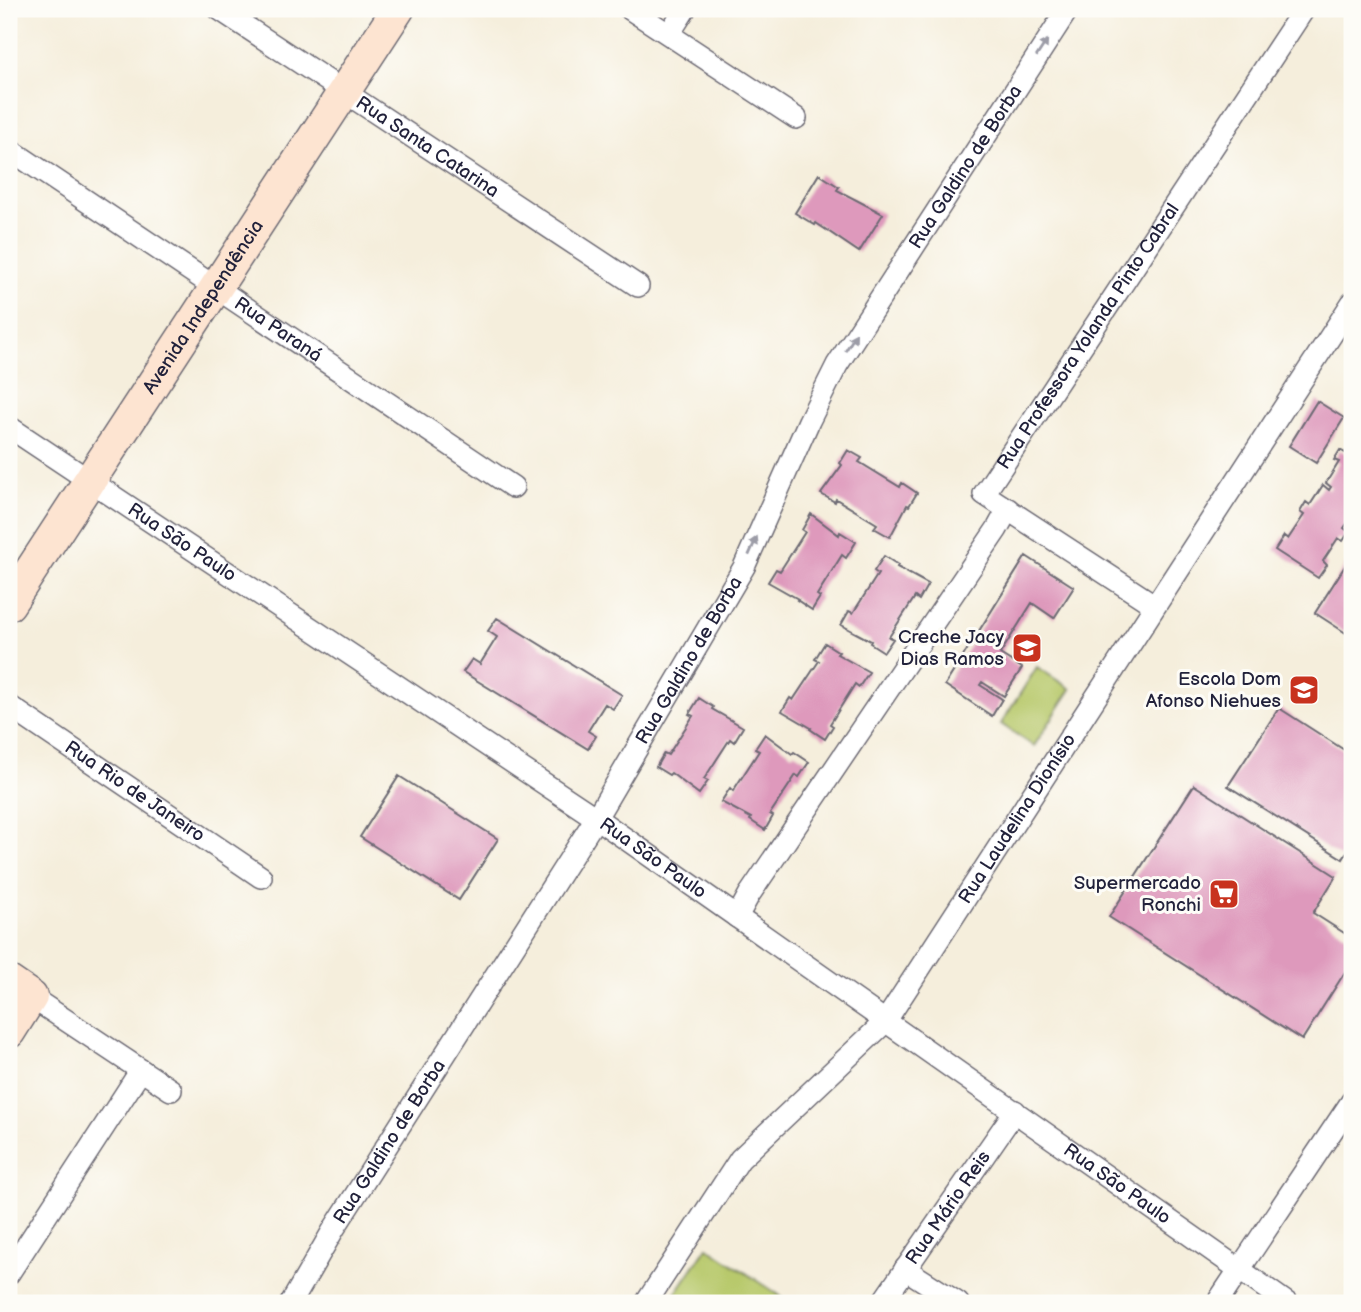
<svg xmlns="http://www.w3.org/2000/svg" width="1361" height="1312" viewBox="0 0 1361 1312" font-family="'Balsamiq Sans',sans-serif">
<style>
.green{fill:#b8c96c;stroke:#6d7654;stroke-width:2}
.building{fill:#de99bc}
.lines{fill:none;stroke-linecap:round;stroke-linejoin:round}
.street-casing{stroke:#6c6973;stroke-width:24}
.secondary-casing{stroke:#6c6973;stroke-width:35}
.street{stroke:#fff;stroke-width:21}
.secondary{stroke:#fde4d1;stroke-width:32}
.oneway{fill:#9c9ca7}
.labels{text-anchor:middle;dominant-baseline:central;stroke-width:6;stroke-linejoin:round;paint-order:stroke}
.street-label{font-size:19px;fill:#22223b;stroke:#fdfcf7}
.poi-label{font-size:19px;fill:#22223b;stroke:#fdfcf7;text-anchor:end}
</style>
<rect width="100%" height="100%" fill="#fdfcf7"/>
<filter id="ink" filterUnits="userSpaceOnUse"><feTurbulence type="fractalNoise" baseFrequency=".0143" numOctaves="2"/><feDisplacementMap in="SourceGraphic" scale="14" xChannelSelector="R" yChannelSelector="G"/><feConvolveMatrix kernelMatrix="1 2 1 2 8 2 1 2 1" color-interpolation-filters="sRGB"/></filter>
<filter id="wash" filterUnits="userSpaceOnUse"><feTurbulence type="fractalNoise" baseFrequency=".00686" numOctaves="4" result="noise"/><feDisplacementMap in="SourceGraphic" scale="28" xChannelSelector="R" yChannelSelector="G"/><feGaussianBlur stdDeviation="1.57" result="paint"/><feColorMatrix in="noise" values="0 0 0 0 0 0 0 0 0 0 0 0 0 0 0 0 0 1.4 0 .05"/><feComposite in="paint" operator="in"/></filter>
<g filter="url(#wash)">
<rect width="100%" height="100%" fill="#f5eedc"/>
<path class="green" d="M1037 667 1071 689 1034 746 1001 724Z
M707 1247 791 1303H669Z"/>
<g id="blocks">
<path class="building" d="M819 174 839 187 837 190 883 214 859 252 816 223 815 225 795 213Z
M1317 401 1344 418 1316 463 1289 446Z
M1352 443V517L1344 528 1349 532 1343 541 1338 538 1323 561 1327 565 1318 578 1275 550 1284 536 1288 539 1304 515 1300 512 1306 502 1310 505 1323 485 1329 490 1331 487 1326 483 1339 462 1334 460 1340 450 1345 453Z
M848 450 862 458 859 462 900 487 902 483 917 493 909 506 907 505 890 537 874 528 877 524 836 499 835 502 821 494 842 465 840 463Z
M811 514 839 535 840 532 856 542 846 558 842 555 817 595 820 597 812 610 797 600 798 599 768 582 776 569 780 571 805 532 802 530Z
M1352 555V637L1315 613Z
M884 556 898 565 897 567 928 584 919 600 915 597 889 637 893 639 884 652 870 643 871 641 841 625 849 611 853 613 878 574 874 571Z
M1026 556 1074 587 1054 618 1032 603 1000 654 1022 668 1004 696 982 682 980 685 1002 699 992 716 945 685Z
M497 618 622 695 613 709 605 704 588 731 596 736 588 749 463 672 472 659 480 664 497 637 488 631Z
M825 643 839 652 837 654 869 672 859 687 855 684 830 724 833 726 825 739 810 729 811 728 782 711 790 698 793 700 819 661 815 659Z
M699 698 713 707 712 709 743 727 734 742 730 739 704 779 708 781 699 794 671 773 669 775 656 767 664 753 668 755 693 716 689 714Z
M1279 708 1352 755V844L1343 859 1228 786Z
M765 734 792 754 794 752 809 762 799 777 796 775 770 814 773 816 765 830 750 820 751 818 721 802 730 788 733 791 759 751 755 749Z
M399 776 498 839 459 900 360 837Z
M1194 785 1336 876 1313 913 1352 938V961L1302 1040 1109 917Z"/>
</g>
</g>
<g filter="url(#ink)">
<use href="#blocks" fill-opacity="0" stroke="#6c6973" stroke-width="2"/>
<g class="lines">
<g class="street-casing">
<g id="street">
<path id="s1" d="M219 9 638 286"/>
<path d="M630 9 796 118"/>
<path d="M669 34 685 9"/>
<path id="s2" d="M9 149 513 487"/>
<path id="s3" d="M9 427 596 818 1287 1303"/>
<path id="s4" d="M1154 605 984 494 1304 9"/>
<path id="s5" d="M9 706 261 877"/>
<path d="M737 917 749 895 997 529 1008 509"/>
<path d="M31 997 171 1090"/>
<path d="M905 1269 958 1303"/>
<path d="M9 1273 141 1070"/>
<path id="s6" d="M291 1303 335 1227 596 818 705 633 744 567 809 421 837 365 1068 9"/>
<path id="s7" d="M646 1303 740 1159 885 1022 1352 303"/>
<path id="s8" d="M882 1303 1015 1111"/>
<path d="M1217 1303 1352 1101"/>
</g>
</g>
<g class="secondary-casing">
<g id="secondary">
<path id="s9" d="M9 604 398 9"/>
<path d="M9 982 31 997 9 1032"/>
</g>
</g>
<use href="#street" class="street"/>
<use href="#secondary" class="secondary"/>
</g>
<defs><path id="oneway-solid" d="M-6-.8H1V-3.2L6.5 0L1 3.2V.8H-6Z" transform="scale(1.75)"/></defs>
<g class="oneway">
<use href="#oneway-solid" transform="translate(1042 48) rotate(-57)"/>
<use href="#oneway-solid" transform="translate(851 342) rotate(-58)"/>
<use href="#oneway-solid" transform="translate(753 546) rotate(-66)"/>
</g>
</g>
<defs>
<g id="school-square" transform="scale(1.575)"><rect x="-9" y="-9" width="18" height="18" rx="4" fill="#c8321e" stroke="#fdfcf7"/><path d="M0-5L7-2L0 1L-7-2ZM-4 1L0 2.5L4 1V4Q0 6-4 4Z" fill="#fff"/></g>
<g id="supermarket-square" transform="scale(1.575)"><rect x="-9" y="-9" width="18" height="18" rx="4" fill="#c8321e" stroke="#fdfcf7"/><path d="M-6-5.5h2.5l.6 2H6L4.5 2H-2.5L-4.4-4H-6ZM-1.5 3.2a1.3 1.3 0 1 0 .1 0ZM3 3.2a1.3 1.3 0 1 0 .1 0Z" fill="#fff"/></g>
</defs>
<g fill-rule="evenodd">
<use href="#school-square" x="1027" y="648"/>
<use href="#school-square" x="1304" y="690"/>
<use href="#supermarket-square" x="1224" y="894"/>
</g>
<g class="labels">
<g class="street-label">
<text stroke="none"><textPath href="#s1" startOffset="250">Rua Santa Catarina</textPath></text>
<text stroke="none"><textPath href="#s6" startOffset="1323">Rua Galdino de Borba</textPath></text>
<text stroke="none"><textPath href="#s9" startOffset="355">Avenida Independência</textPath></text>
<text stroke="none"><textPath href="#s2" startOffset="324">Rua Paraná</textPath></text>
<text stroke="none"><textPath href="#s4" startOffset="392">Rua Professora Yolanda Pinto Cabral</textPath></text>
<text stroke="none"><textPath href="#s3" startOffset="208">Rua São Paulo</textPath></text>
<text stroke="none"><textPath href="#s6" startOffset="756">Rua Galdino de Borba</textPath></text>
<text stroke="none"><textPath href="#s5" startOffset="152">Rua Rio de Janeiro</textPath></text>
<text stroke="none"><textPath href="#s7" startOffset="614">Rua Laudelina Dionísio</textPath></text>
<text stroke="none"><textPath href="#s3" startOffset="775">Rua São Paulo</textPath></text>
<text stroke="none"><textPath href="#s6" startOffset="189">Rua Galdino de Borba</textPath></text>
<text stroke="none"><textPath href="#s3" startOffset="1342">Rua São Paulo</textPath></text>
<text stroke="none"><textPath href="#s8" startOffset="116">Rua Mário Reis</textPath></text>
</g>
<g class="poi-label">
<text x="1004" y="637">Creche Jacy<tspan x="1004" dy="22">Dias Ramos</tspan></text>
<text x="1281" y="679">Escola Dom<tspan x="1281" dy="22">Afonso Niehues</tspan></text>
<text x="1201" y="883">Supermercado<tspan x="1201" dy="22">Ronchi</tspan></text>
</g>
</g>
<rect width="1361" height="1312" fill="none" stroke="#fdfcf7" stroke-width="35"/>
</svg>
